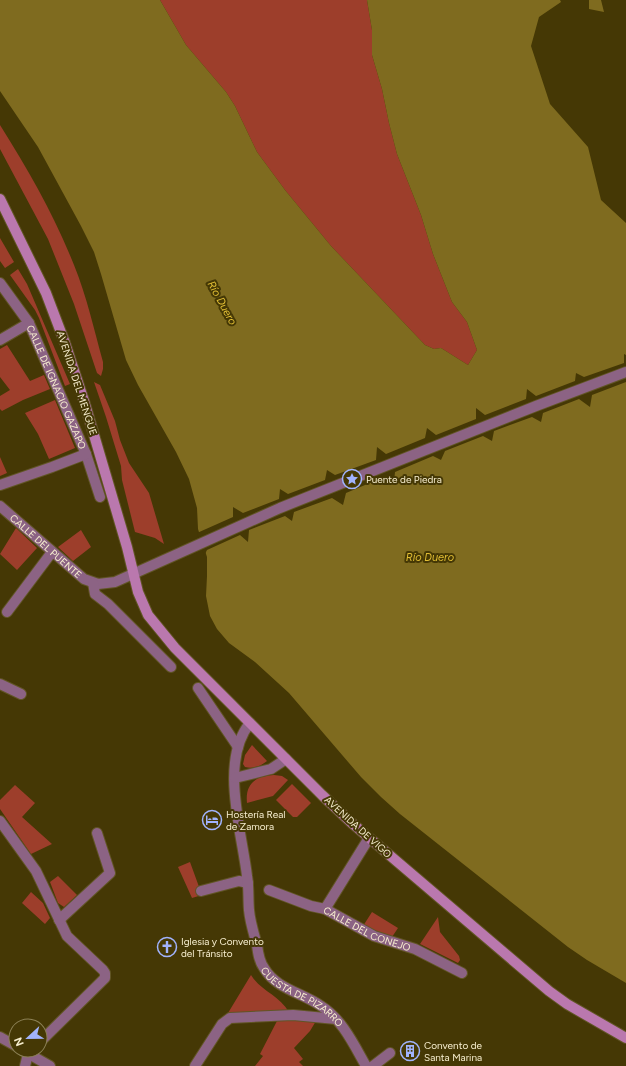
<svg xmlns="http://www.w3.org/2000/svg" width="626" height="1066" viewBox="0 0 626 1066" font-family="Figtree,sans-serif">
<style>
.green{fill:#9d3e2b}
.water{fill:#7f6b1f}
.pier{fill:#453805}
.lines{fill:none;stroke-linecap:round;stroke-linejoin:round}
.lane-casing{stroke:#615525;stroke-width:12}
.street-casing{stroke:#615525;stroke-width:12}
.secondary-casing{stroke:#615525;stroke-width:12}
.lane{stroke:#8c6384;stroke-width:10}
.street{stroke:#8c6384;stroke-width:10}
.secondary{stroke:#ba78ae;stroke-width:10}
.labels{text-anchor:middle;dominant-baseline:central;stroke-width:4;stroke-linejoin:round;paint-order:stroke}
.street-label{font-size:10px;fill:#f7eecf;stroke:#453805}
.poi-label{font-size:10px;fill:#f7eecf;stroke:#453805;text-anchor:start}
.water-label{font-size:11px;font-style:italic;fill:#e2be34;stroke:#453805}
</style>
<rect width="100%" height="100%" fill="#453805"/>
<path class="green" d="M160 0H367L372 30V55L382 89 389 123 397 154 421 215 433 254 452 302 467 322 477 350 468 365 441 348 434 349 425 345 331 246 285 190 257 152 235 106 226 92 186 45Z
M0 125C29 171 54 215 74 265 87 297 94 330 103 362V369L101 376 97 373 74 304 48 239 0 149Z
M0 238 14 262 5 268 0 261Z
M18 269 27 284 70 384 65 386 39 318 35 310 10 275Z
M7 345 30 381 44 375 50 389 23 400 2 411 0 409V396L10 390 0 377V349Z
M94 382 100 385 115 421 120 440 129 463 149 493 164 544 155 538 135 532 122 480 121 466 106 417Z
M55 400 75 448 49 459 38 434 25 413Z
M0 457 7 473 0 476Z
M16 528 37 548 17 570 0 554Z
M81 530 91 547 73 561 58 547Z
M252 745 267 761C261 766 254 769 245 767L243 764 245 755Z
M274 775 282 776 288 780 273 796 247 803C245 784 255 776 274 775Z
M292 784 311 803 297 817H293L276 800Z
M15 785 35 803 22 817 52 844 31 854 0 809V800Z
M190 862 202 895 192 898 178 867Z
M58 876 77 895 64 907 58 903 50 882Z
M31 892 43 903 50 918 45 924 22 903Z
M372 912 398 928 392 937 379 935 363 926Z
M438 917 440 932 459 956 460 960 458 963 420 944Z
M251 975C261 991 279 995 289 1012L228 1013Z
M277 1021H316L310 1031 294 1048 303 1059 299 1062 303 1066H255L263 1056 260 1054Z"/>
<path class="water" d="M0 0H160L186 45 226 92 235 106 257 152 285 190 331 246 425 345 434 349 441 348 468 365 477 350 467 322 452 302 433 254 421 215 397 154 389 123 382 89 372 55V30L367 0H560L561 2 539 17 531 46 550 104 588 147 601 200 626 223V983L587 960 568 947 400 814 381 797 361 777 289 693 255 662 229 643 217 629 210 616 206 596 207 576V557L198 529 197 508 189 479 176 452 138 385 126 360 101 274 94 252 81 226 38 147 0 91Z
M589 0H601L604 12 589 9Z"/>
<path class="pier" d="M624 354 626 355V382L592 395 590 407 579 399 543 413 541 422 532 417 494 431 492 441 483 436 445 451 441 460 433 456 395 472 394 482 384 477 346 493 343 505 332 498 294 512 292 521 285 516 249 530 248 542 240 535 207 550 204 556 197 533 233 517V507L243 513 279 499 280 489 288 494 325 480 327 470 335 475 376 460 377 447 386 454 425 438 427 428 436 435 476 419V408L485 415 526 399 527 389 536 396 575 381 576 373 584 377 624 363Z"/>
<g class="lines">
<g class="lane-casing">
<path id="lane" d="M201 891 239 881 248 883"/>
</g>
<g class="street-casing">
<g id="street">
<path id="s1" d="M0 283 29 323 86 454 100 497"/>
<path d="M0 340 29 323"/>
<path d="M0 485 52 467 86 454"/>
<path id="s2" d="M0 506 84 579 98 584 115 582 280 508 536 406 626 372"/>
<path d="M93 583 95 594 108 604 171 667"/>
<path d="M7 612 52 552"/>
<path d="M0 684 21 694"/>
<path d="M198 688 238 747"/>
<path id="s3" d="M250 723C219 761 242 832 247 876 249 887 248 899 249 910 250 922 254 934 257 945 258 953 259 961 264 968 276 989 303 993 321 1006 342 1019 354 1045 366 1066"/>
<path d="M235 778 271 769 286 759"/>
<path d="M0 821 36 871 67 936 103 970 105 973V978L40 1042"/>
<path id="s4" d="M269 890 311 906 325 909 374 936 415 949 462 973"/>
<path d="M325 909 369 838"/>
<path d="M59 920 110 873 97 833"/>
<path d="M0 1037 16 1046"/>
<path d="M22 1050 50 1066"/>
<path d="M25 1066 28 1054"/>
<path d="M195 1066 222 1024 230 1018 293 1015 336 1019"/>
<path d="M373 1066 390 1053"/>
</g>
</g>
<g class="secondary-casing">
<path id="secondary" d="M0 199 46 293 65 343 84 401 127 547 138 592 148 615 175 648 322 795 353 824 549 991 567 1004 626 1038"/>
</g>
<use href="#lane" class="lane"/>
<use href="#street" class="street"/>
<use href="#secondary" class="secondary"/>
</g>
<defs>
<g id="sight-ring" transform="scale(1)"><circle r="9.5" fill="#453805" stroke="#a1b3fd" stroke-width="1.5"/><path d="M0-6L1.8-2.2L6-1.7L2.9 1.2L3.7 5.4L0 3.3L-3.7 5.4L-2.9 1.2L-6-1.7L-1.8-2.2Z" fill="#a1b3fd"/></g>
<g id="hotel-ring" transform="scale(1)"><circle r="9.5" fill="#453805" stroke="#a1b3fd" stroke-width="1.5"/><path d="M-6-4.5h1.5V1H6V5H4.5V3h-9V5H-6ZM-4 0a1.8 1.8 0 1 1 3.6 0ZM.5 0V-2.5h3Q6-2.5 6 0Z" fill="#a1b3fd"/></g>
<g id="church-ring" transform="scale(1)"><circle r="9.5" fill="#453805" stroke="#a1b3fd" stroke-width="1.5"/><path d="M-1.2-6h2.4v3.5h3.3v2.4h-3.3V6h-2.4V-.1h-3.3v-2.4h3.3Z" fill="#a1b3fd"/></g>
<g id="building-ring" transform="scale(1)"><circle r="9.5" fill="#453805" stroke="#a1b3fd" stroke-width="1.5"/><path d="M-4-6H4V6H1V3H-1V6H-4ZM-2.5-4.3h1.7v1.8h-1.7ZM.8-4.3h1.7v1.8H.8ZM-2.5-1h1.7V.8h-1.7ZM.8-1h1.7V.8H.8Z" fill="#a1b3fd"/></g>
</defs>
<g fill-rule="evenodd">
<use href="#sight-ring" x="352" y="479"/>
<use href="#hotel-ring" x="212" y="820"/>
<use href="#church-ring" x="167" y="947"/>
<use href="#building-ring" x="410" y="1051"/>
</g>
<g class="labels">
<g class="street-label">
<text transform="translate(77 383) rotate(72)">AVENIDA DEL MENGUE</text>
<text stroke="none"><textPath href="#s1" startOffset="119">CALLE DE IGNACIO GAZAPO</textPath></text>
<text stroke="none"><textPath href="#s2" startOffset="61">CALLE DEL PUENTE</textPath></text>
<text transform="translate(358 827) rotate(42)">AVENIDA DE VIGO</text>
<text stroke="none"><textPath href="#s4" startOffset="106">CALLE DEL CONEJO</textPath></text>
<text stroke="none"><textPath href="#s3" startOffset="300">CUESTA DE PIZARRO</textPath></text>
</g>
<g class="poi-label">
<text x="366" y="479">Puente de Piedra</text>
<text x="226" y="814">Hostería Real<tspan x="226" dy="12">de Zamora</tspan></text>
<text x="181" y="941">Iglesia y Convento<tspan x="181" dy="12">del Tránsito</tspan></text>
<text x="424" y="1045">Convento de<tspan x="424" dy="12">Santa Marina</tspan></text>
</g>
<g class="water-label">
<text transform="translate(222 303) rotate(61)">Río Duero</text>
<text x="430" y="557">Río Duero</text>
</g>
</g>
<g transform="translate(28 1038) rotate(248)"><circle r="19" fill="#453805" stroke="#8c8156"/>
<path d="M0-3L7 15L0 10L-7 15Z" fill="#a1b3fd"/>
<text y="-6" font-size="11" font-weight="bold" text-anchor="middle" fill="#f7eecf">N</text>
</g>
</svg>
